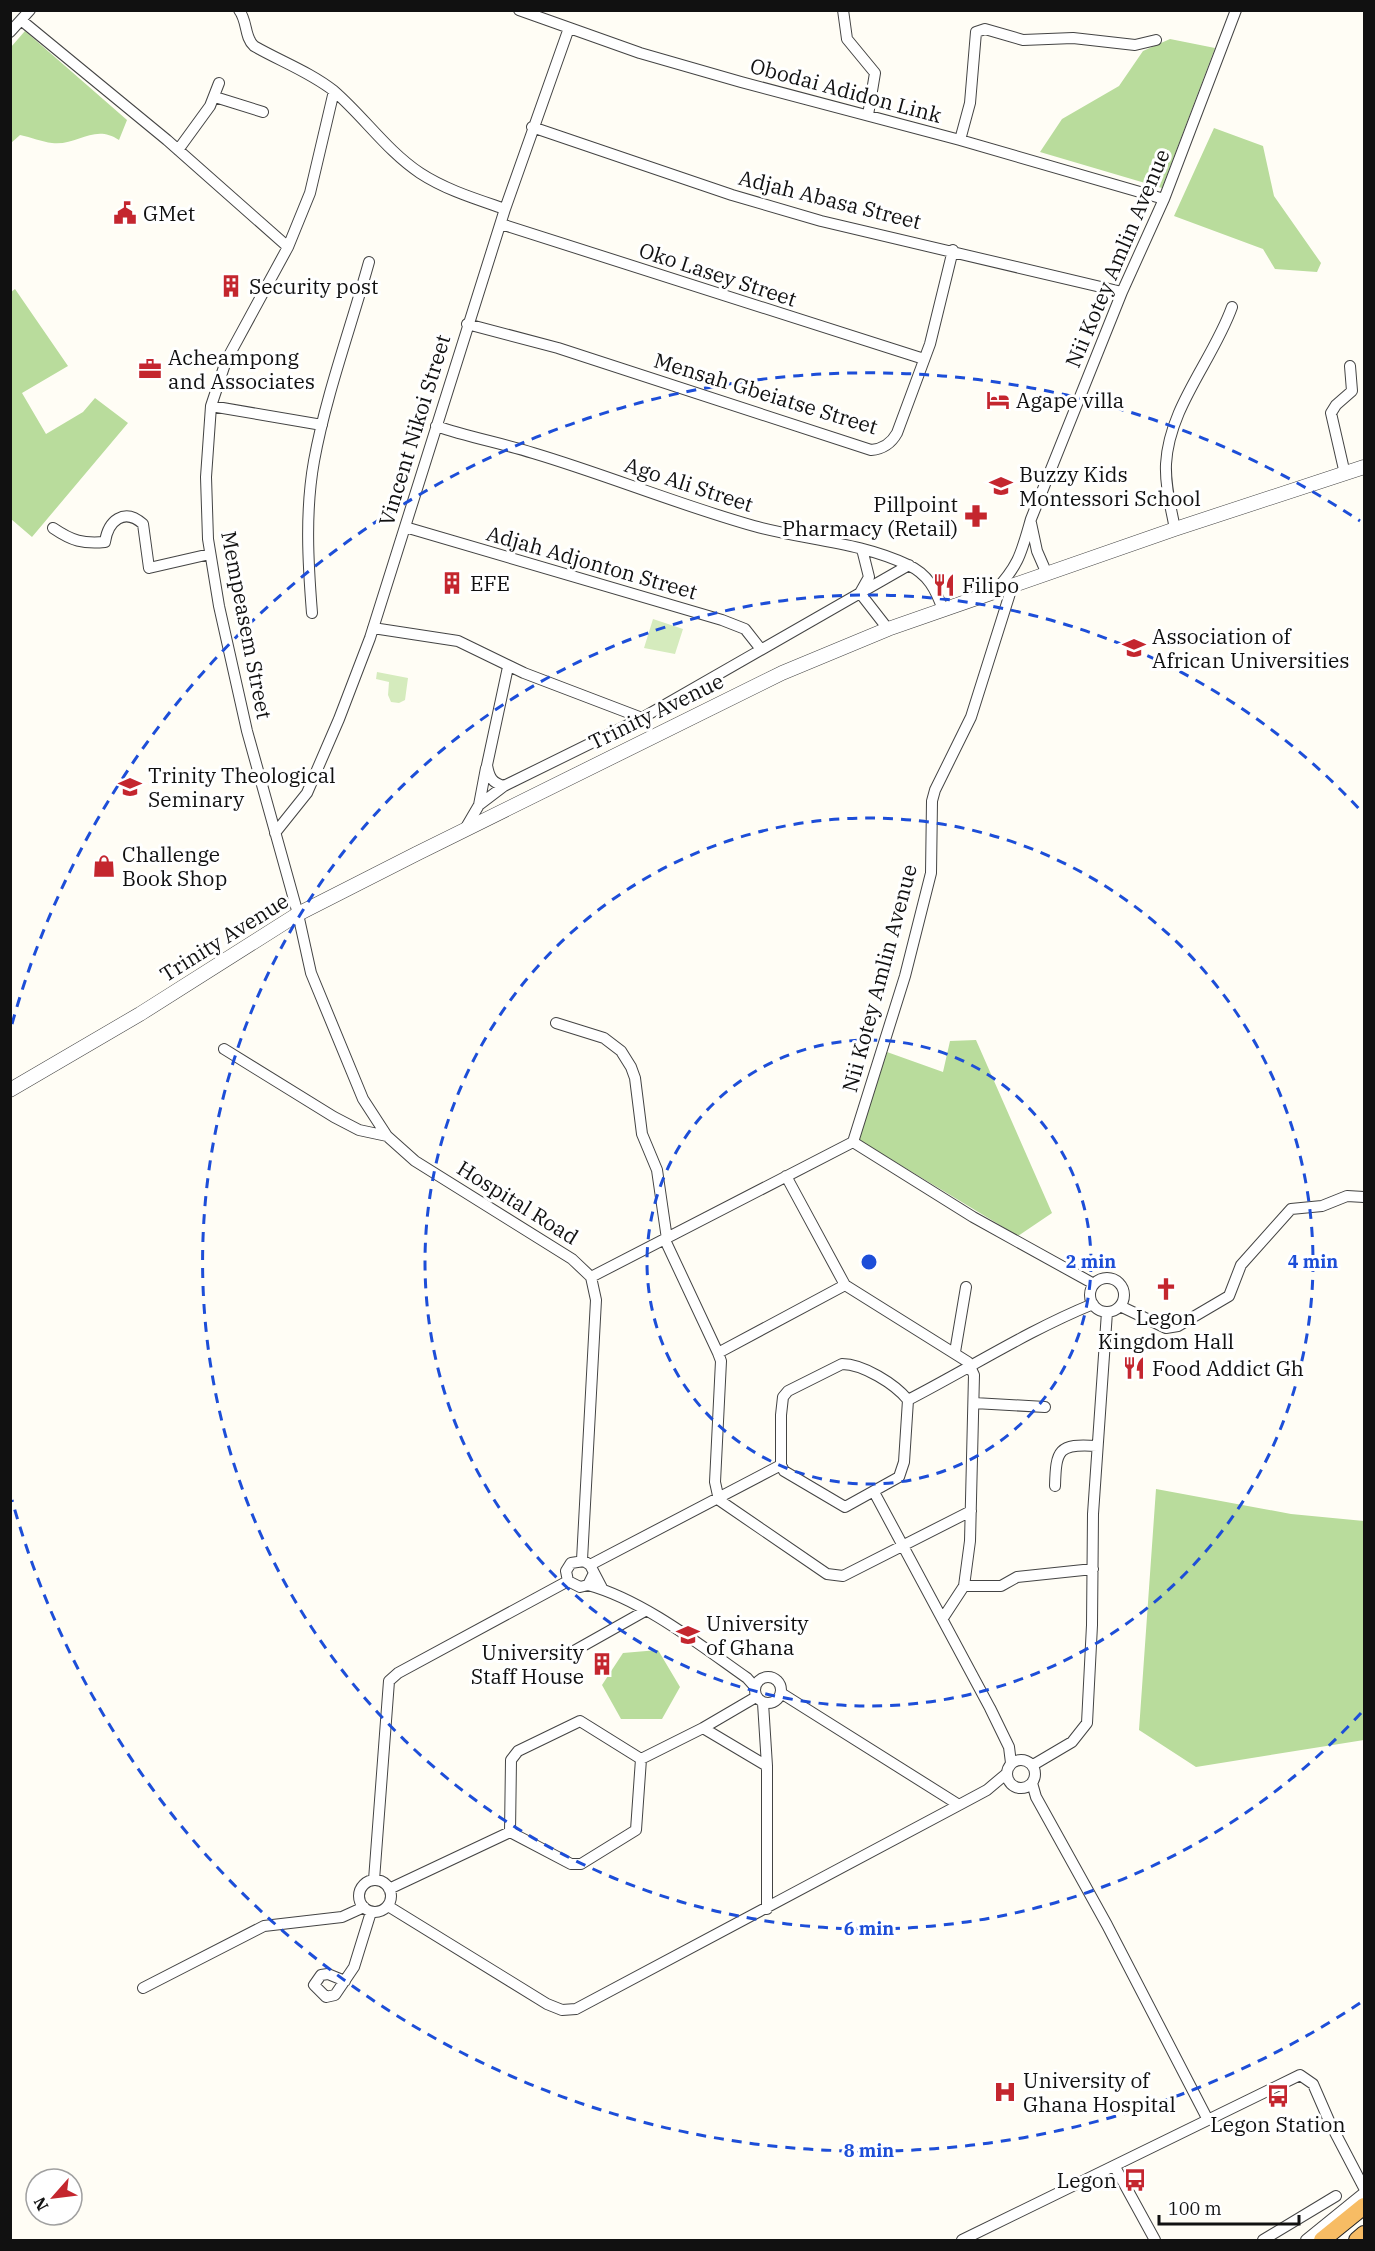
<svg xmlns="http://www.w3.org/2000/svg" width="1375" height="2251" viewBox="0 0 1375 2251" font-family="'IBM Plex Serif',serif">
<style>
.green{fill:#d5ebbd}
.forest{fill:#b9dc9c}
.lines{fill:none;stroke-linecap:round;stroke-linejoin:round}
.minor-casing{stroke:#444;stroke-width:12}
.tertiary-casing{stroke:#444;stroke-width:15}
.trunk-casing{stroke:#222;stroke-width:18}
.minor{stroke:#fff;stroke-width:10}
.tertiary{stroke:#fff;stroke-width:14}
.trunk{stroke:#f7bc64;stroke-width:16}
.ring{fill:none;stroke:#1d4ed8;stroke-width:3;stroke-dasharray:10 8}
.labels{text-anchor:middle;dominant-baseline:central;stroke-width:6;stroke-linejoin:round;paint-order:stroke}
.street-label{font-size:21px;fill:#111;stroke:#fff}
.poi-label{font-size:21px;fill:#111;stroke:#fff;text-anchor:start}
.centre{fill:#1d4ed8;stroke:#fff;stroke-width:3}
.ring-label{font-size:18px;text-anchor:middle;font-weight:bold;fill:#1d4ed8;stroke:#fff;stroke-width:6;stroke-linejoin:round;paint-order:stroke}
</style>
<rect width="100%" height="100%" fill="#fffdf5"/>
<path class="green" d="M653 619 683 629 675 654 644 648Z
M377 672 408 678 405 700 399 703 391 702 388 695 389 682 376 679Z"/>
<path class="forest" d="M25 31 127 120 119 140C94 123 78 146 52 143 42 142 31 137 20 135L11 143V47Z
M1170 39 1215 48 1162 188 1040 152 1062 119 1119 86 1143 51Z
M1214 128 1263 146 1274 196 1321 263 1317 272 1275 269 1263 249 1174 216Z
M15 289 68 366 22 393 46 434 83 412 95 398 128 423 32 537 11 519 10 293Z
M976 1040 1052 1213 1018 1236 859 1140 887 1052 943 1072 950 1041Z
M1156 1489 1291 1514 1364 1521V1740L1196 1767 1139 1730Z
M658 1650 680 1687 662 1719H621L602 1685 623 1653Z"/>
<g class="lines">
<g class="minor-casing">
<path id="minor" d="M239 10C248 22 244 37 254 46 280 61 310 72 334 91 364 117 387 151 420 173 446 190 476 199 505 209
M519 10 640 53 741 82 960 140 1164 199
M843 10 847 39 875 73 868 115
M21 20 167 140 288 247
M10 32 30 10
M334 91 310 193 288 247 226 361 211 406 206 477 208 539 219 606 247 731 298 914 311 973 363 1099 387 1136 415 1161 572 1259 591 1277 596 1300 582 1560
M215 97 263 112
M532 127 732 195 821 221 1122 292
M960 140 970 103 976 32 985 29 1023 40 1073 38 1135 45 1156 40
M178 150 210 106 219 83
M501 224 924 359
M467 324 558 348 871 450C883 449 891 444 897 433L930 344 953 250
M211 406 322 425
M436 426C468 437 501 443 533 453 607 475 679 505 754 526 805 540 860 542 908 565 928 574 936 590 943 610
M1345 474 1331 413 1336 405 1352 391 1350 366
M1031 523 1037 551 1047 574
M405 527 722 620 745 629 760 648
M53 528C72 541 83 544 105 542 108 521 124 507 143 524L149 568 210 554
M1175 529C1171 508 1165 486 1166 464 1169 407 1213 360 1232 307
M862 549 869 577 860 593 888 629
M994 592C1019 565 1021 554 1031 519L1122 292 1164 199 1236 10
M312 613C308 563 305 511 314 461 326 395 351 327 369 262
M373 628 458 641 524 673 642 718
M508 667 487 765C489 777 492 783 504 786L642 718 909 565
M479 805 504 786
M465 829 479 805 486 768
M275 833 307 793 339 719 370 638 505 209 569 28
M556 1023 604 1038 621 1051 631 1067 635 1078 642 1134 657 1170 667 1239
M224 1049 334 1117 359 1130 387 1136
M853 1142 905 976 931 873 932 801 935 790 971 717 1012 587
M853 1142 973 1217 1094 1284
M786 1176 845 1285
M665 1240 718 1353
M591 1277 853 1142
M1090 1295a17 17 0 1 1 34 0a17 17 0 1 1-34 0Z
M1120 1306 1166 1328 1178 1326 1229 1296 1241 1265 1291 1209 1322 1206 1347 1196 1364 1197
M955 1352 966 1287
M842 1364C863 1364 895 1384 908 1400L904 1462 899 1477 845 1507 784 1471 781 1465V1415L783 1397 788 1391Z
M908 1400C970 1368 1029 1330 1093 1304
M974 1403 1045 1407
M1055 1486C1056 1450 1058 1443 1097 1446
M874 1492 990 1708 1009 1747 1011 1763
M590 1565 781 1465
M593 1575 588 1585 580 1587 568 1581 566 1571 571 1563 584 1561 590 1565 602 1588
M588 1585C643 1600 700 1645 747 1678L755 1687
M964 1586H1001L1017 1577 1093 1569
M943 1618 964 1586 970 1541 974 1375 968 1362 845 1285 718 1353 721 1361 715 1482 719 1500 827 1574 843 1576 971 1511
M565 1656 645 1611
M755 1690a13 13 0 1 1 26 0a13 13 0 1 1-26 0Z
M781 1693 959 1805 987 1790 1006 1774
M763 1703 767 1766V1909
M703 1728 767 1766
M1007 1774a14 14 0 1 1 28 0a14 14 0 1 1-28 0Z
M1033 1765 1072 1742 1087 1723 1092 1625 1093 1514 1107 1312
M1032 1783 1036 1797 1107 1925 1208 2120
M510 1832 511 1760 518 1751 580 1721 641 1759
M374 1880 389 1681 398 1673 568 1581
M359 1896a16 16 0 1 1 32 0a16 16 0 1 1-32 0Z
M389 1889 510 1832 571 1864H581L636 1830 641 1759 703 1728 756 1697
M388 1906 547 2004 562 2010 576 2009 959 1805
M345 1981 328 1974 321 1975 314 1985 326 1997 335 1995 354 1967 371 1912
M143 1988 264 1926 342 1917 364 1907
M1115 2167 1155 2240
M962 2240 1300 2075 1313 2084 1330 2123 1364 2188
M1263 2240 1336 2196
M1306 2240 1364 2193"/>
</g>
<g class="tertiary-casing">
<path id="tertiary" d="M10 1090 140 1014 298 914 416 854 782 673 888 629 1175 529 1364 467"/>
</g>
<g class="trunk-casing">
<path id="trunk" d="M1322 2240 1364 2206
M1357 2240 1364 2234"/>
</g>
<use href="#minor" class="minor"/>
<use href="#tertiary" class="tertiary"/>
<use href="#trunk" class="trunk"/>
</g>
<g class="ring">
<circle cx="869" cy="1262" r="222"/>
<circle cx="869" cy="1262" r="444"/>
<path d="M1361 1713A667 667 0 1 1 1361 811"/>
<path d="M1360 2003A889 889 0 0 1 12 1500M12 1024A889 889 0 0 1 1360 521"/>
</g>
<defs>
<g id="civic-bare" transform="scale(1.8)"><path d="M-.6-6.5H3V-4.5H.6V-3L4-1V1h2V6H-6V1h2V-1L-.6-3ZM-1.2 2.5V6h2.4V2.5Z" fill="#c4262e" stroke="#fff" stroke-width="2.5" paint-order="stroke"/></g>
<g id="building-bare" transform="scale(1.8)"><path d="M-4-6H4V6H1V3H-1V6H-4ZM-2.5-4.3h1.7v1.8h-1.7ZM.8-4.3h1.7v1.8H.8ZM-2.5-1h1.7V.8h-1.7ZM.8-1h1.7V.8H.8Z" fill="#c4262e" stroke="#fff" stroke-width="2.5" paint-order="stroke"/></g>
<g id="office-bare" transform="scale(1.8)"><path d="M-6-3h4V-5.5h4V-3h4V5H-6ZM-1-4.5V-3h2v-1.5ZM-6 0V1H6V0Z" fill="#c4262e" stroke="#fff" stroke-width="2.5" paint-order="stroke"/></g>
<g id="hotel-bare" transform="scale(1.8)"><path d="M-6-4.5h1.5V1H6V5H4.5V3h-9V5H-6ZM-4 0a1.8 1.8 0 1 1 3.6 0ZM.5 0V-2.5h3Q6-2.5 6 0Z" fill="#c4262e" stroke="#fff" stroke-width="2.5" paint-order="stroke"/></g>
<g id="school-bare" transform="scale(1.8)"><path d="M0-5L7-2L0 1L-7-2ZM-4 1L0 2.5L4 1V4Q0 6-4 4Z" fill="#c4262e" stroke="#fff" stroke-width="2.5" paint-order="stroke"/></g>
<g id="pharmacy-bare" transform="scale(1.8)"><path d="M-2-6h4v4h4v4h-4v4h-4v-4h-4v-4h4Z" fill="#c4262e" stroke="#fff" stroke-width="2.5" paint-order="stroke"/></g>
<g id="restaurant-bare" transform="scale(1.8)"><path d="M-5-6h1v4h1v-4h1v4h1v-4h1v5L-1.5 .5V6h-2V.5L-5-1ZM5-6V6H3V1.5H1.5Q1.5-4 5-6Z" fill="#c4262e" stroke="#fff" stroke-width="2.5" paint-order="stroke"/></g>
<g id="university-bare" transform="scale(1.8)"><path d="M0-5L7-2L0 1L-7-2ZM-4 1L0 2.5L4 1V4Q0 6-4 4Z" fill="#c4262e" stroke="#fff" stroke-width="2.5" paint-order="stroke"/></g>
<g id="shop-bare" transform="scale(1.8)"><path d="M-5-2.5h2.3a2.7 3.5 0 0 1 5.4 0H5L5.5 6h-11ZM-1.5-2.5h3a1.5 2.3 0 0 0-3 0Z" fill="#c4262e" stroke="#fff" stroke-width="2.5" paint-order="stroke"/></g>
<g id="church-bare" transform="scale(1.8)"><path d="M-1.2-6h2.4v3.5h3.3v2.4h-3.3V6h-2.4V-.1h-3.3v-2.4h3.3Z" fill="#c4262e" stroke="#fff" stroke-width="2.5" paint-order="stroke"/></g>
<g id="hospital-bare" transform="scale(1.8)"><path d="M-5-5h3v3.5h4V-5h3V5h-3V1.5h-4V5h-3Z" fill="#c4262e" stroke="#fff" stroke-width="2.5" paint-order="stroke"/></g>
<g id="bus-bare" transform="scale(1.8)"><path d="M-5-6H5V4H4V6H2V4H-2V6H-4V4H-5ZM-3.5-4V0h7V-4ZM-3.5 1.2v1.5H-2V1.2ZM2 1.2v1.5H3.5V1.2Z" fill="#c4262e" stroke="#fff" stroke-width="2.5" paint-order="stroke"/></g>
</defs>
<g fill-rule="evenodd">
<use href="#civic-bare" x="125" y="213"/>
<use href="#building-bare" x="231" y="286"/>
<use href="#office-bare" x="150" y="369"/>
<use href="#hotel-bare" x="998" y="400"/>
<use href="#school-bare" x="1001" y="486"/>
<use href="#pharmacy-bare" x="976" y="516"/>
<use href="#building-bare" x="452" y="583"/>
<use href="#restaurant-bare" x="944" y="585"/>
<use href="#university-bare" x="1134" y="648"/>
<use href="#school-bare" x="130" y="787"/>
<use href="#shop-bare" x="104" y="866"/>
<use href="#church-bare" x="1166" y="1289"/>
<use href="#restaurant-bare" x="1134" y="1368"/>
<use href="#university-bare" x="688" y="1635"/>
<use href="#building-bare" x="602" y="1664"/>
<use href="#hospital-bare" x="1005" y="2092"/>
<use href="#bus-bare" x="1278" y="2096"/>
<use href="#bus-bare" x="1135" y="2180"/>
</g>
<g class="labels">
<g class="street-label">
<text transform="translate(846 90) rotate(15)">Obodai Adidon Link</text>
<text transform="translate(830 199) rotate(14)">Adjah Abasa Street</text>
<text transform="translate(1117 258) rotate(-67)">Nii Kotey Amlin Avenue</text>
<text transform="translate(718 274) rotate(18)">Oko Lasey Street</text>
<text transform="translate(766 393) rotate(17)">Mensah Gbeiatse Street</text>
<text transform="translate(414 430) rotate(-73)">Vincent Nikoi Street</text>
<text transform="translate(689 484) rotate(18)">Ago Ali Street</text>
<text transform="translate(592 562) rotate(16)">Adjah Adjonton Street</text>
<text transform="translate(247 625) rotate(79)">Mempeasem Street</text>
<text transform="translate(656 711) rotate(-26)">Trinity Avenue</text>
<text transform="translate(224 937) rotate(-32)">Trinity Avenue</text>
<text transform="translate(879 978) rotate(-75)">Nii Kotey Amlin Avenue</text>
<text transform="translate(518 1202) rotate(32)">Hospital Road</text>
</g>
<g class="poi-label">
<text x="143" y="213">GMet</text>
<text x="249" y="286">Security post</text>
<text x="168" y="357">Acheampong<tspan x="168" dy="24">and Associates</tspan></text>
<text x="1016" y="400">Agape villa</text>
<text x="1019" y="474">Buzzy Kids<tspan x="1019" dy="24">Montessori School</tspan></text>
<text x="958" y="504" text-anchor="end">Pillpoint<tspan x="958" dy="24">Pharmacy (Retail)</tspan></text>
<text x="470" y="583">EFE</text>
<text x="962" y="585">Filipo</text>
<text x="1152" y="636">Association of<tspan x="1152" dy="24">African Universities</tspan></text>
<text x="148" y="775">Trinity Theological<tspan x="148" dy="24">Seminary</tspan></text>
<text x="122" y="854">Challenge<tspan x="122" dy="24">Book Shop</tspan></text>
<text x="1166" y="1317" text-anchor="middle">Legon<tspan x="1166" dy="24">Kingdom Hall</tspan></text>
<text x="1152" y="1368">Food Addict Gh</text>
<text x="706" y="1623">University<tspan x="706" dy="24">of Ghana</tspan></text>
<text x="584" y="1652" text-anchor="end">University<tspan x="584" dy="24">Staff House</tspan></text>
<text x="1023" y="2080">University of<tspan x="1023" dy="24">Ghana Hospital</tspan></text>
<text x="1278" y="2124" text-anchor="middle">Legon Station</text>
<text x="1117" y="2180" text-anchor="end">Legon</text>
</g>
</g>
<circle cx="869" cy="1262" r="9" class="centre"/>
<g class="ring-label">
<text x="1091" y="1268">2 min</text>
<text x="1313" y="1268">4 min</text>
<text x="869" y="1935">6 min</text>
<text x="869" y="2157">8 min</text>
</g>
<rect width="1375" height="2251" fill="none" stroke="#111111" stroke-width="24"/>
<g transform="translate(54 2197) rotate(242)"><circle r="28" fill="#ffffff" stroke="#a0a0a0" stroke-width="1.5"/>
<path d="M0-4.5L10 22L0 15L-10 22Z" fill="#c4262e"/>
<text y="-9" font-size="16" font-weight="bold" text-anchor="middle" fill="#111111">N</text>
</g>
<path d="M1159 2215v9h140v-9" fill="none" stroke="#111111" stroke-width="3"/>
<text x="1168" y="2215" font-size="18" fill="#111111" stroke="#ffffff" stroke-width="4.5" paint-order="stroke">100 m</text>
</svg>
